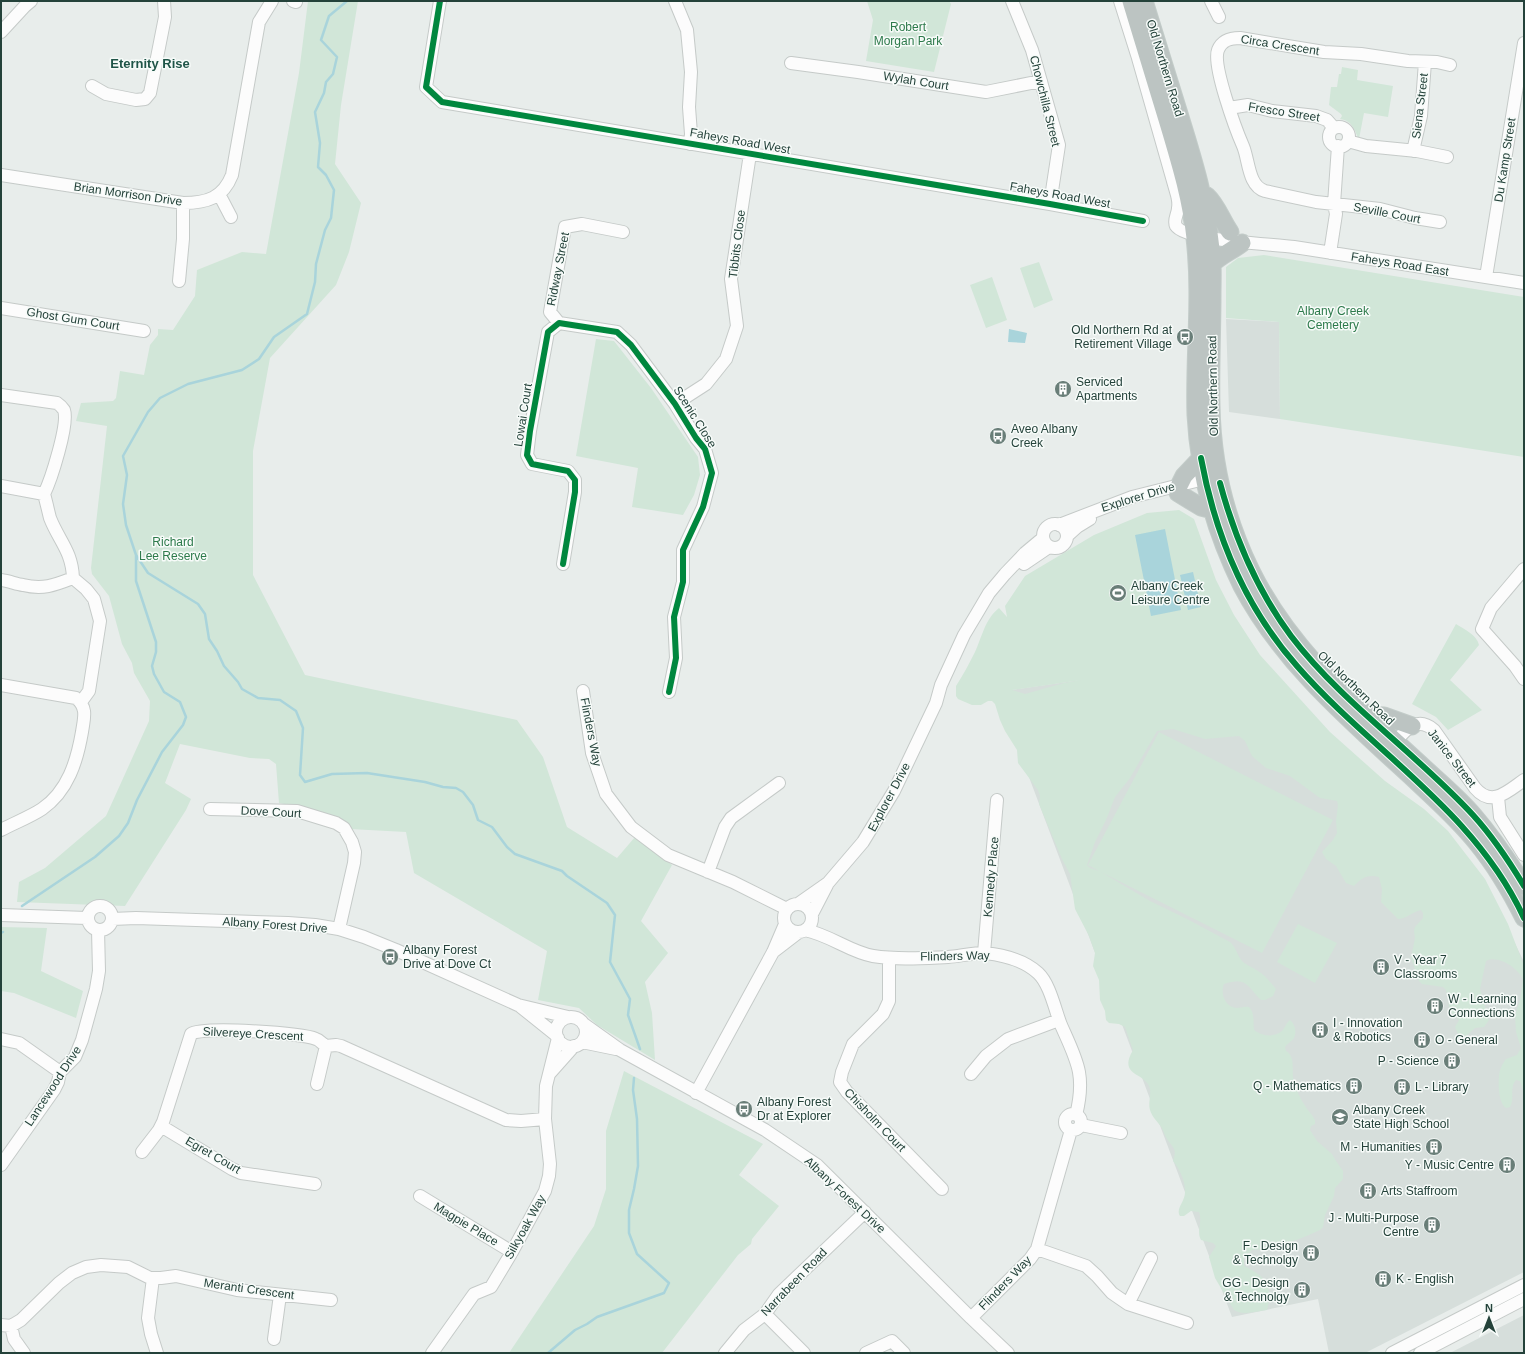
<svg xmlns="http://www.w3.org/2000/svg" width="1525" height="1354" viewBox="0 0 1525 1354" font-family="Arial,sans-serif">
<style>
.built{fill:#d6dedb}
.green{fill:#d1e6d8;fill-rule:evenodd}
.water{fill:#a9d4db}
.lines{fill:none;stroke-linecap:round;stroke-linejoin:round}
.stream{stroke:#a9d4db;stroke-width:2.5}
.minor-casing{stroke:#c5cac8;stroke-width:14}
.highway-casing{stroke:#c3ccc9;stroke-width:19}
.minor{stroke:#fcfcfc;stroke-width:12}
.highway{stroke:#bcc4c2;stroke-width:17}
.cycleway-casing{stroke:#f7fbf9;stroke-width:8}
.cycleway{stroke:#00873e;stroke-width:6}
.labels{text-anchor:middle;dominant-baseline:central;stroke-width:3;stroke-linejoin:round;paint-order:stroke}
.park-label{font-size:12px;fill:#2d7a4b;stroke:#f7fbf9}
.street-label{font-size:12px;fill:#24423a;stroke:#f7fbf9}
.poi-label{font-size:12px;fill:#24423a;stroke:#f7fbf9;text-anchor:start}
.neighbourhood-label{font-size:13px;font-weight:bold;fill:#1f5548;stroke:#f7fbf9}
</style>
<rect width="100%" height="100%" fill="#e8edeb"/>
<path class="built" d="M1226 319 1279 322 1280 419 1229 412Z
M1254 655 1359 767 1492 896 1524 962V1272L1365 1353H1329L1318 1299 1232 1317 997 692Z
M1524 1315V1353H1450Z"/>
<path class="green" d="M308 1H358L341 105 335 164 361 203 349 252 336 285 270 358 253 451V575L305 675 517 720 543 757 567 827 617 858 635 837 672 865 641 921 668 953 645 982 652 1013 655 1060 597 1025 579 1008 538 1000 547 951 414 873 406 832 350 829 339 819 315 810 279 803 276 764 269 759 250 758 180 744 165 783 191 799 186 810 125 906 17 902 19 882 45 868 106 816 149 721 150 701 134 673 132 663 122 644 109 596 92 574 91 568 107 426 76 421 81 403 113 401 116 398 120 371 144 375 150 345 158 335V329L173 330 195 296 197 270 242 252 266 254 299 73Z
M867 1H949L951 4 934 72 866 61 873 20Z
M1342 67 1358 70 1357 80 1393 86 1388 117 1364 113 1359 139C1354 130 1353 121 1340 119L1342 116 1341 114 1329 105 1331 87H1337L1339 74H1341Z
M1264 255 1524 297V457L1280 419 1279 322 1226 318V267L1238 258Z
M1039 262 1053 300 1034 308 1020 268Z
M992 277 1007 320 986 328 970 285Z
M596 339 614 341 651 388 698 457 700 475 694 495 683 515 632 507 638 468 576 456Z
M1179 510 1194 519 1216 580 1234 615 1260 655 1330 732 1385 781 1424 809 1448 831 1485 879 1508 924 1524 966V1093L1520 1081 1516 1080C1509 1088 1515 1099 1510 1107L1506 1108C1499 1104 1498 1086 1499 1077 1499 1071 1502 1064 1506 1059L1517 1055 1521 1048 1516 1032 1515 1016 1520 1000 1523 980C1519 968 1497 954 1486 961L1480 989 1489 1020 1484 1027 1475 1028 1466 1036 1458 1034 1455 1027 1459 1020 1450 1011 1446 990 1443 987 1422 984 1419 981 1411 958 1415 938 1414 931 1415 927 1423 918V913L1421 910C1412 912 1406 919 1398 919L1381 902 1382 889 1379 877C1367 874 1362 878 1354 886L1346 883 1336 866 1326 859 1322 852 1333 840 1337 833 1336 821 1338 805 1337 801 1320 798 1290 776 1266 768 1252 756 1245 741 1239 736 1205 739 1173 729 1157 731 1130 778 1115 797 1106 820 1095 842 1087 865 1090 868 1099 871 1088 865 1159 732 1333 820 1262 953 1101 872 1150 901 1187 919 1230 942C1236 947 1237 955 1242 961 1247 966 1253 967 1258 971 1265 975 1271 983 1276 989L1273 996 1265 1000H1261C1247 986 1247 976 1224 984 1220 993 1225 1007 1236 1008 1240 1008 1245 1006 1249 1007 1255 1013 1253 1022 1254 1030 1262 1036 1273 1038 1282 1031 1285 1028 1286 1023 1290 1020 1295 1024 1297 1032 1294 1038 1292 1041 1287 1044 1285 1047L1286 1051C1295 1056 1292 1068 1293 1077 1295 1086 1299 1097 1304 1104 1307 1110 1312 1114 1315 1120V1124L1311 1126 1310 1130 1317 1141 1332 1154 1336 1161 1343 1171V1179L1335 1188 1334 1196 1325 1215 1323 1227 1320 1230C1298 1240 1277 1248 1252 1250L1244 1258V1266C1265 1276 1274 1285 1267 1310 1257 1311 1243 1316 1234 1310L1215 1278 1209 1257 1216 1246 1213 1243 1201 1240C1196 1231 1203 1222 1199 1212L1191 1211 1184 1216H1180C1175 1208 1186 1202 1185 1190 1185 1180 1179 1168 1173 1161 1177 1149 1174 1149 1167 1139 1165 1136 1164 1132 1162 1128 1158 1122 1152 1117 1150 1110 1148 1104 1151 1096 1150 1089 1147 1072 1117 1077 1133 1050L1125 1027 1119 1024 1109 1023 1106 1020 1105 1011 1100 1000 1099 980 1093 966 1095 953 1089 936 1075 909 1070 874 1062 859 1044 816 1039 804 1040 796 1038 790 1018 763 1017 750 1005 731 1000 720 995 704 992 701H988L981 705H972L958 699 956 696V686C963 675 969 664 975 652 982 637 985 619 999 608L1007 617 1005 606 1025 576 1094 535 1147 513ZM1082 680 1064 683 1025 694 1012 690Z
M1456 624C1464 629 1477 635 1479 645L1450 680 1482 710 1448 730 1436 717 1412 704Z
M1298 924 1337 943 1315 983 1277 962Z
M1 927 47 928 41 971 83 991 76 1018 14 993 1 991Z
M624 1071 763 1144 739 1175 779 1206 752 1239 751 1244 738 1255 662 1353H509L594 1226 606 1189V1131Z"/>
<path class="water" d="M1009 329 1027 333 1025 343 1008 342Z
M1165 529 1181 610 1151 616 1135 535Z
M1193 572 1201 607 1188 610 1180 575Z"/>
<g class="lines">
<path class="stream" d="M347 1 329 16 321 40 337 57 333 74 326 82 324 93 315 112 320 143 318 167 326 175 334 190 331 218 325 230 316 264 315 282 307 314 274 337 259 359 242 370 188 384 160 398 148 412 123 456 127 475 123 504 126 525 136 555 148 573 198 604 205 614 209 639 217 651 224 666 238 682 242 689 258 698 280 700 296 711 303 728 300 775 305 782 332 774 367 773 425 782 443 787 456 788 463 792 473 805 478 820 492 827 507 847 515 854 562 871 567 876 607 903 615 915 610 962 630 999 628 1015 640 1049
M22 906 95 857 119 836 128 823 137 800 162 752 183 725 186 717 180 702 164 692 154 674 152 666 156 652V642L136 581V555
M1 933 3 932
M548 1353 575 1330 587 1324 597 1317 664 1293 669 1283 637 1254 629 1233V1210L634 1189 638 1166 637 1119 633 1090 634 1078"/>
<g class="minor-casing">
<path id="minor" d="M293 1 296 2
M440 1 426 87 442 102 1050 204 1143 221
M675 1 687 30 691 72 689 107 691 134 690 144
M1012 1 1032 50 1059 145 1050 204
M1120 1 1138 58 1177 195C1178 200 1179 203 1178 208 1178 214 1173 220 1176 226 1185 241 1275 244 1294 247L1524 283
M1211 1 1219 17
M1 32 25 6 31 1
M791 63 858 72 986 92 1041 81
M92 86 106 94 136 100 145 99 150 93 165 17 164 1
M1229 108 1248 105 1272 111 1316 116 1327 120 1334 128
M1329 137a10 10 0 1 1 20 0a10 10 0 1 1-20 0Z
M1348 141 1366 146 1417 151 1447 157
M1413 151 1421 116 1425 62
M1 175 183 203C207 203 223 198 232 175L259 22 272 1
M219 194 231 217
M1440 222 1415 218 1380 209 1316 202 1265 191C1248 186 1249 160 1243 146 1236 130 1212 65 1218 50 1222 40 1230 38 1240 38L1324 52 1361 54 1408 61 1437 62 1450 65
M1330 253 1336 214 1334 204 1338 146
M1486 277 1524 43
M179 281 183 239V203
M1 308 144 331
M559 323 550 312 565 227 582 224 623 232
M1 395 57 403C60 405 62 407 64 410 69 424 51 480 44 494 46 501 48 510 50 518 59 541 72 551 73 578L86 589 94 599 100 621 89 691 81 702
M675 404 706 384 726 359 737 326 731 279 750 154
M1 486 44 494
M1043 536a12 12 0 1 1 24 0a12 12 0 1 1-24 0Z
M1059 525 1132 497 1212 477
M1067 536 1077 527 1090 519
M563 564 575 492V480L568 471 532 464 527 455 530 431 548 332 559 323 617 332 631 345 675 404 696 438 705 449 712 473 703 507 683 550V582L674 617 676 658 669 692
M1024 564 1049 547
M1524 569 1491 608 1482 629 1515 666 1524 679
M1 580C9 581 16 584 23 585 43 590 55 585 73 578
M1 685 76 698C88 708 84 718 82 732 77 761 68 791 42 809 30 817 14 823 1 830
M583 691 592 753 606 794 631 827 668 855 733 882 787 909
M1391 747C1403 733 1415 714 1434 730L1475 788C1492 808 1508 791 1524 780
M1498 797 1500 817 1524 855
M210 809 297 811 336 823 344 828 352 842 355 852 354 863 339 929
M708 872 725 827 731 818 779 783
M784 918a14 14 0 1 1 28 0a14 14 0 1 1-28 0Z
M798 904 828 883 863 842 894 791 936 703 941 685 964 635 976 615 989 593 1005 574 1025 553 1043 538
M88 918a12 12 0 1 1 24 0a12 12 0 1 1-24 0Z
M812 914 827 885
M1 915 87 918
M112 919 136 918 288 923 315 925 339 929 364 937 396 950 518 1005 568 1017
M805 930C830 935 850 952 873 956 897 960 924 958 948 957 960 956 973 953 985 953 1003 955 1024 960 1038 973 1050 984 1055 1010 1061 1025 1077 1061 1086 1075 1076 1115
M773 952 799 932
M984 953 997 800
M889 958V1001L883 1014 853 1044 842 1072 840 1082 847 1092 942 1189
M521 1007 556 1035
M556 1032a15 15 0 1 1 30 0a15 15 0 1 1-30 0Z
M585 1025 620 1050 765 1130 817 1165 971 1318 1008 1353
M1 1039 19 1043 60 1072
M582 1042 616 1049
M550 1073 574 1046
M971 1074 986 1056 1008 1039 1059 1020
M317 1084 326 1046
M696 1093 773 952 785 924
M1065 1122a8 8 0 1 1 16 0a8 8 0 1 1-16 0Z
M1081 1125 1121 1133
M161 1126 232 1169 241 1173 315 1184
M142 1152 159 1130 163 1122 191 1034C203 1026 301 1033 316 1039 320 1040 322 1044 326 1046L336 1045 341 1046 506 1120 521 1121 545 1119
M1 1165 54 1090 58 1082 60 1072 75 1057 82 1040 96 989 99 971 98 930
M420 1196 512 1252
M1037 1249 1086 1266 1097 1276 1112 1293 1128 1304 1187 1323
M153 1278 148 1318 151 1334 157 1353
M1128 1304 1151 1258
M765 1314 804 1353
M971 1318 1030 1259 1037 1249 1071 1130
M1 1325 11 1326 21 1320 59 1283 72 1273 86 1267 101 1265 128 1267 150 1278H161L176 1276 237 1290 331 1300
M11 1326 14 1339 24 1353
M274 1339 280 1295
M432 1353 474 1294 491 1287 512 1252 545 1191 549 1176 550 1164 545 1119 546 1086 558 1038
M725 1353 744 1330 765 1314 779 1294 865 1212
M866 1353 892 1341 904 1353
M1392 1353 1524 1285
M1420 1353 1524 1299"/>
</g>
<g class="highway-casing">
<path id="highway" d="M1131 1C1144 43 1156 84 1169 126 1180 163 1191 199 1195 238 1202 297 1194 356 1196 415 1199 474 1216 533 1242 586 1283 664 1351 721 1415 780 1436 800 1459 820 1477 843 1496 866 1511 892 1524 918
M1144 1C1156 40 1168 78 1180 117 1194 162 1206 202 1211 249 1213 264 1212 280 1212 295 1212 332 1210 369 1211 406 1212 463 1226 520 1251 571 1291 652 1355 704 1420 764 1438 781 1458 797 1474 816 1493 838 1509 862 1524 886
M1207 196C1217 205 1222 221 1230 232
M1212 264C1221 255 1232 251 1242 243
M1180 484 1184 476 1201 458
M1178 493 1201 507 1213 510
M1367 715 1384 716 1412 726"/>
</g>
<use href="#minor" class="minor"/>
<use href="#highway" class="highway"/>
<g class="cycleway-casing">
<path id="cycleway" d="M440 1 426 87 442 102 1050 204 1143 221
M1201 458C1215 534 1245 607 1297 666 1372 752 1475 811 1524 918
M1220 483C1235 539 1257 590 1291 636 1342 703 1416 753 1473 815 1493 837 1509 861 1524 886
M563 564 575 492V480L568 471 532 464 527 455 530 431 548 332 559 323 617 332 631 345 675 404 696 438 705 449 712 473 703 507 683 550V582L674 617 676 658 669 692"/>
</g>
<use href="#cycleway" class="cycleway"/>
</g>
<defs>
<g id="bus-disc" transform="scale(0.9)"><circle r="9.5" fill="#697e78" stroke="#f7fbf9"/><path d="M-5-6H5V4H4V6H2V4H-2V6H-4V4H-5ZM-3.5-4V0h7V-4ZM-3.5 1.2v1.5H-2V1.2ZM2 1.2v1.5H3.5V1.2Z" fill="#fff"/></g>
<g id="building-disc" transform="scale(0.9)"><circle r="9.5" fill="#697e78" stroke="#f7fbf9"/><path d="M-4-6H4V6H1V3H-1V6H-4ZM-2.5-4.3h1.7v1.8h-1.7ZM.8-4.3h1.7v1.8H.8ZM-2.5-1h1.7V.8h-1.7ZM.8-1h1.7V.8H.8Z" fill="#fff"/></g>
<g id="stadium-disc" transform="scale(0.9)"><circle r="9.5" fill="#697e78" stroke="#f7fbf9"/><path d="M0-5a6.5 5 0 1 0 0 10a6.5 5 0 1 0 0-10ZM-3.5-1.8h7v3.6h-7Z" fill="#fff"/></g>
<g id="school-disc" transform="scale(0.9)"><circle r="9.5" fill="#697e78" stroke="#f7fbf9"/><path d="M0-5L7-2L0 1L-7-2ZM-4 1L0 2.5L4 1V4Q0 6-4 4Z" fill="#fff"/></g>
</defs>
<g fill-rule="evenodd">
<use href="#bus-disc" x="1185" y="337"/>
<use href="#building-disc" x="1063" y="389"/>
<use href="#bus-disc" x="998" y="436"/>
<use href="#stadium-disc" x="1118" y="593"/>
<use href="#bus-disc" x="390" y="957"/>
<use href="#building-disc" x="1381" y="967"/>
<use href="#building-disc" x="1435" y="1006"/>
<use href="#building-disc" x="1320" y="1030"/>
<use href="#building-disc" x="1422" y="1040"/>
<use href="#building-disc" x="1452" y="1061"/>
<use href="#building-disc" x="1354" y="1086"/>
<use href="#building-disc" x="1402" y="1087"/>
<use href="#bus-disc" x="744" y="1109"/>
<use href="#school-disc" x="1340" y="1117"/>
<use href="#building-disc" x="1434" y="1147"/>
<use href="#building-disc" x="1507" y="1165"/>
<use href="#building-disc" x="1368" y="1191"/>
<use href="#building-disc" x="1432" y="1225"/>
<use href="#building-disc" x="1311" y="1253"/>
<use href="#building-disc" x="1383" y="1279"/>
<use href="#building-disc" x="1302" y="1290"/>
</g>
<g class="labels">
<g class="park-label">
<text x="908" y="27">Robert<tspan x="908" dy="14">Morgan Park</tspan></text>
<text x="1333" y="311">Albany Creek<tspan x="1333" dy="14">Cemetery</tspan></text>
<text x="173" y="542">Richard<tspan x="173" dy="14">Lee Reserve</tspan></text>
</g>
<g class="street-label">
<text transform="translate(1280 45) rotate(9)">Circa Crescent</text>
<text transform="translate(1165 68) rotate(73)">Old Northern Road</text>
<text transform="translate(916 81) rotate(9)">Wylah Court</text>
<text transform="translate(1045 101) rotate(76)">Chowchilla Street</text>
<text transform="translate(1420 106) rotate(-83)">Siena Street</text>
<text transform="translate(1284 112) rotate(9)">Fresco Street</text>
<text transform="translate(740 141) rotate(10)">Faheys Road West</text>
<text transform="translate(1505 160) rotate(-81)">Du Kamp Street</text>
<text transform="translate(128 194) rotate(8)">Brian Morrison Drive</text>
<text transform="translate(1060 195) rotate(10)">Faheys Road West</text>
<text transform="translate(1387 213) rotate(11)">Seville Court</text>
<text transform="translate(737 244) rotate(-83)">Tibbits Close</text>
<text transform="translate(1400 264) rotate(9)">Faheys Road East</text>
<text transform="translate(558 269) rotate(-79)">Ridway Street</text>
<text transform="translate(73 319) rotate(9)">Ghost Gum Court</text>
<text transform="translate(1213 386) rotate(-91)">Old Northern Road</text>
<text transform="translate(523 415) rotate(-81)">Lowai Court</text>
<text transform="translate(695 417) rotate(58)">Scenic Close</text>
<text transform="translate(1138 497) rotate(-17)">Explorer Drive</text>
<text transform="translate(1356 688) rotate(44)">Old Northern Road</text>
<text transform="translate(591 732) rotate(79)">Flinders Way</text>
<text transform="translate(1452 758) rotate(52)">Janice Street</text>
<text transform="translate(889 797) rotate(-62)">Explorer Drive</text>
<text transform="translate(271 812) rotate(3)">Dove Court</text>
<text transform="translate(991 877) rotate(-85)">Kennedy Place</text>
<text transform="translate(275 925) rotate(4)">Albany Forest Drive</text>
<text transform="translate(955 956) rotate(-1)">Flinders Way</text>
<text transform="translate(253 1034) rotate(3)">Silvereye Crescent</text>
<text transform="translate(53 1086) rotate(-57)">Lancewood Drive</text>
<text transform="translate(875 1120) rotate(46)">Chisholm Court</text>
<text transform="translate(213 1155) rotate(30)">Egret Court</text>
<text transform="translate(845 1195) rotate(43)">Albany Forest Drive</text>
<text transform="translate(466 1224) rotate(31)">Magpie Place</text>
<text transform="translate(525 1227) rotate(-61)">Silkyoak Way</text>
<text transform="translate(794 1282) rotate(-46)">Narrabeen Road</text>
<text transform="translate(1005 1283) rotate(-46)">Flinders Way</text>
<text transform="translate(249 1289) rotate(8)">Meranti Crescent</text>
</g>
<g class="poi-label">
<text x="1172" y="330" text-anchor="end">Old Northern Rd at<tspan x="1172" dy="14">Retirement Village</tspan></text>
<text x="1076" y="382">Serviced<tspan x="1076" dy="14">Apartments</tspan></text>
<text x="1011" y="429">Aveo Albany<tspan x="1011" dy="14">Creek</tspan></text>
<text x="1131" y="586">Albany Creek<tspan x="1131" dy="14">Leisure Centre</tspan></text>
<text x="403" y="950">Albany Forest<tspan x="403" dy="14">Drive at Dove Ct</tspan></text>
<text x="1394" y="960">V - Year 7<tspan x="1394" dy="14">Classrooms</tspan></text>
<text x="1448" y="999">W - Learning<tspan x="1448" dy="14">Connections</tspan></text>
<text x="1333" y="1023">I - Innovation<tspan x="1333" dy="14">&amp; Robotics</tspan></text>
<text x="1435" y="1040">O - General</text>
<text x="1439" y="1061" text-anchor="end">P - Science</text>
<text x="1341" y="1086" text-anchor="end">Q - Mathematics</text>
<text x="1415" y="1087">L - Library</text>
<text x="757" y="1102">Albany Forest<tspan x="757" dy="14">Dr at Explorer</tspan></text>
<text x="1353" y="1110">Albany Creek<tspan x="1353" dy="14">State High School</tspan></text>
<text x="1421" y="1147" text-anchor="end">M - Humanities</text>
<text x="1494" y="1165" text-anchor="end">Y - Music Centre</text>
<text x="1381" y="1191">Arts Staffroom</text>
<text x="1419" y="1218" text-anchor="end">J - Multi-Purpose<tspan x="1419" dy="14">Centre</tspan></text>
<text x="1298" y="1246" text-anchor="end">F - Design<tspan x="1298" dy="14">&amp; Technolgy</tspan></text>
<text x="1396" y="1279">K - English</text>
<text x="1289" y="1283" text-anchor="end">GG - Design<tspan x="1289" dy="14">&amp; Technolgy</tspan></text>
</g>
<g class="neighbourhood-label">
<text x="150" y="63">Eternity Rise</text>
</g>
</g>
<rect width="1525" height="1354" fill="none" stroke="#24423a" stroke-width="4"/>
<g transform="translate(1489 1318)" stroke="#f7fbf9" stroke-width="3" paint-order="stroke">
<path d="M0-3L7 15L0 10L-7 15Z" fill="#24423a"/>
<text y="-6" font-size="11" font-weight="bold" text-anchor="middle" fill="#24423a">N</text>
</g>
</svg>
